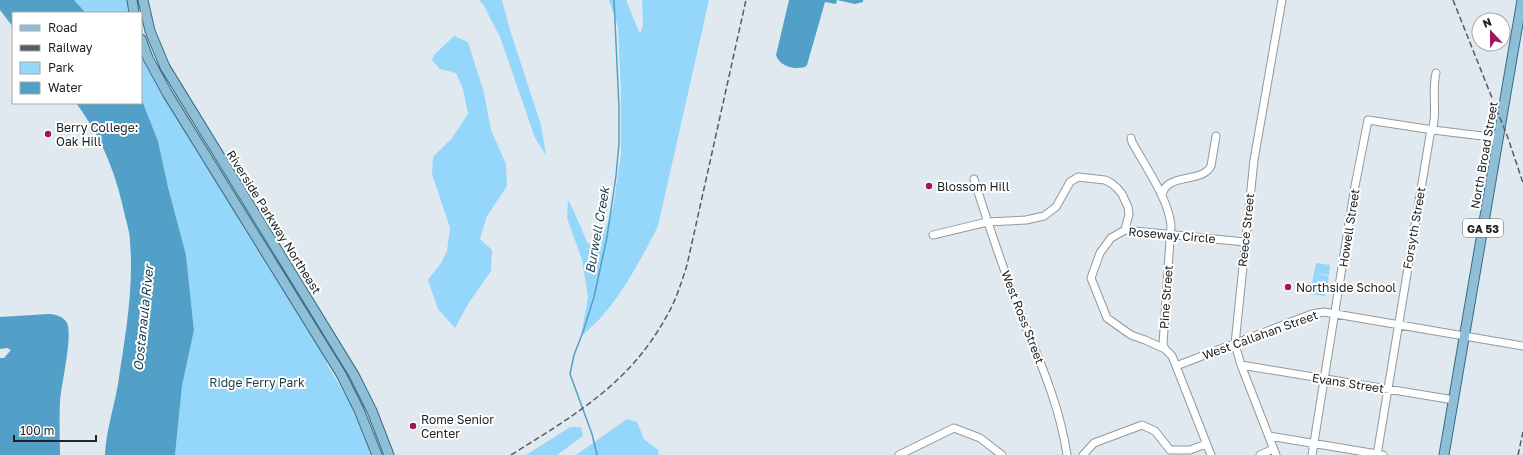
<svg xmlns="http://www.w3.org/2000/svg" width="1523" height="455" viewBox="0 0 1523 455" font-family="'Golos Text',sans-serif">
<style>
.green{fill:#95d7fb}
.water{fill:#52a0c8}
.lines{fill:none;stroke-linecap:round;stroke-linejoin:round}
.stream{stroke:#52a0c8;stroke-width:1.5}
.minor-casing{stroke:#90999e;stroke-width:9}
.major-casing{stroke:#366d88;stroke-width:11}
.minor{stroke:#fff;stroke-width:7}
.major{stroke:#8ebfd7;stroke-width:9}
.rail{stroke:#575c5f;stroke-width:1.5;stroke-dasharray:6 3;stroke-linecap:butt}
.poi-dot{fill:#a2155e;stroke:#fff;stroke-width:1.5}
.labels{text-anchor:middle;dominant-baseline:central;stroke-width:4;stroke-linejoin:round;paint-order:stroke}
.shield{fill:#fff;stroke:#646667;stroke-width:1}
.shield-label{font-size:11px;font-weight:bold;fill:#212426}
.poi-label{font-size:12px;fill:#212426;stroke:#fff;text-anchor:start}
.street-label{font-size:12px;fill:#212426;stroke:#fff}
.park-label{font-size:12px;fill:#1a3d4f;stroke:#fff}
.water-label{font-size:13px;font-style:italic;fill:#1c3f50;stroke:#fff}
</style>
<rect width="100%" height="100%" fill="#e0e9ef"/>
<path class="green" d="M74 0H128L129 13H86Z
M479 0H502L510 30 541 125 546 155 535 138 500 37 483 4Z
M609 0H626L640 34 643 24 642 0H709L658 226C639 263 615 310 581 336L588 297 582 260 567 218 568 200 573 209 587 242 597 250 613 208 621 154V94L618 27Z
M454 36 468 42 484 93 491 130 506 164 507 186 487 216 480 239 492 250 491 271 468 304 455 328 438 309 428 280 441 263 447 251 450 228 432 174 433 157 452 138 468 114 463 89 456 73 440 69 432 60 434 55Z
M141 48 162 93 198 154 237 213C241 228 252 239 260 252 282 286 303 320 324 354L328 366 357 414 374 455H175L182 386 194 329 186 255 168 187 158 141 141 98Z
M1316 263 1330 265 1329 275 1314 273Z
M1314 273 1329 276 1327 286 1312 283Z
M1312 284 1327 287 1325 296 1310 294Z
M627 419 637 422 644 439 658 450 659 455H576Z
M570 427H581L583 436 557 455H526Z"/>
<path class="water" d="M0 0H74L86 13H13V27L0 10Z
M789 0H863V2L855 4 837 0 836 4 825 2 807 65 805 67C795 70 780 67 776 55Z
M141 98 158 141 168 187 186 255 194 330 182 386 175 455H105C106 430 114 408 118 384 125 337 134 289 130 242 130 233 127 224 125 216 116 173 102 138 76 103H141Z
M48 314C55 314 63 316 67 323 73 337 61 385 60 402 59 420 60 438 60 455H0V358H4L11 350 7 348 0 349V317Z"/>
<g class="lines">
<path class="stream" d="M597 455 592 434 570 374 574 355 583 332 594 297 607 237 616 176 619 143V107L614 0"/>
<g class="minor-casing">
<path id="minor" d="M1131 138 1132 142C1145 166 1168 198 1171 225L1163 344 1165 349 1172 356 1176 366 1211 455
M974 179C989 227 1005 274 1023 320 1041 364 1060 407 1067 455
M1162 196C1165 172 1202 184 1211 166L1216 136
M933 235 987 222 1026 220 1044 216 1056 207 1070 182 1078 177 1105 180 1111 183 1117 188 1122 194 1128 207 1129 214 1125 230
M1165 349 1145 340 1131 335 1107 318 1091 278 1100 253 1111 238 1125 230 1245 242
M1241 365 1454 400
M1176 366 1312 314 1324 312 1523 346
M1269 436 1383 455
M899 455 954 428 980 438 1002 455
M1083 455 1094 443 1142 425 1155 431 1170 450H1190L1206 444
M1260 455 1273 449
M1276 455 1241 365 1235 344 1254 160 1282 0
M1312 455 1355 186 1368 120 1433 130 1499 138
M1377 455 1430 135C1439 117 1431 93 1436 73"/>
</g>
<g class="major-casing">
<path id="major" d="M132 0 134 13
M143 0 150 31 165 67 354 375 372 411 389 455
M141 39 148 58 167 93 341 374 359 410 377 455
M1444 455 1522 0"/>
</g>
<use href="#minor" class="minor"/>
<use href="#major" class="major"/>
<path class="rail" d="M1453 0 1508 138 1523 183
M511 455C573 416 628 385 665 319 675 303 681 284 687 265L746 0
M1518 455 1523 432"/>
</g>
<g class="poi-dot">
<circle cx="48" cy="134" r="4"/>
<circle cx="929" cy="186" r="4"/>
<circle cx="1288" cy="287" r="4"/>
<circle cx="413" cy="426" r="4"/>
</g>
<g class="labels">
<rect class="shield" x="1463" y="219" width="40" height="18" rx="3"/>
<g class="shield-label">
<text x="1483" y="228">GA 53</text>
</g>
<g class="poi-label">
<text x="56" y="127">Berry College:<tspan x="56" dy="14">Oak Hill</tspan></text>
<text x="937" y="186">Blossom Hill</text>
<text x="1296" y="287">Northside School</text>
<text x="421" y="419">Rome Senior<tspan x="421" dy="14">Center</tspan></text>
</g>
<g class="street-label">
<text transform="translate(1484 155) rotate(-80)">North Broad Street</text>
<text transform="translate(274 222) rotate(58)">Riverside Parkway Northeast</text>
<text transform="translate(1349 228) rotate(-81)">Howell Street</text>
<text transform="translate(1414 228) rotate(-80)">Forsyth Street</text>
<text transform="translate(1246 230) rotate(-84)">Reece Street</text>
<text transform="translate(1172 235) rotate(5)">Roseway Circle</text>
<text transform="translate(1166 297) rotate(-86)">Pine Street</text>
<text transform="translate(1023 317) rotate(69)">West Ross Street</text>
<text transform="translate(1260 335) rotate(-20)">West Callahan Street</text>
<text transform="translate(1348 383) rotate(9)">Evans Street</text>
</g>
<g class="park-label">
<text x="257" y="382">Ridge Ferry Park</text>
</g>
<g class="water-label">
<text transform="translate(597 230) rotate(-80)">Burwell Creek</text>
<text transform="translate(143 318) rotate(-84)">Oostanaula River</text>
</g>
</g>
<rect x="12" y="12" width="130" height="92" fill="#ffffff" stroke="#a6a7a8"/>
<rect x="20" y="25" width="20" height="6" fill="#8ebfd7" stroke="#a6a7a8"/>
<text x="48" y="32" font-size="12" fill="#212426">Road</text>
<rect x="20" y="45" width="20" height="6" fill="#575c5f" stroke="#a6a7a8"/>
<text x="48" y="52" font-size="12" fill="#212426">Railway</text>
<rect x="20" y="62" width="20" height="12" fill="#95d7fb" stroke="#a6a7a8"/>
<text x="48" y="72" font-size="12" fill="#212426">Park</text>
<rect x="20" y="82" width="20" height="12" fill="#52a0c8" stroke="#a6a7a8"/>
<text x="48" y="92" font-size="12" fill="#212426">Water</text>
<g transform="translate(1491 32) rotate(338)"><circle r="19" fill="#ffffff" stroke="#a6a7a8"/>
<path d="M0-3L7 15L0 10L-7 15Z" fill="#a2155e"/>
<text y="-6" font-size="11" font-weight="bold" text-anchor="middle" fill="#212426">N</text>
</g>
<path d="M14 435v6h82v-6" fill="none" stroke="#212426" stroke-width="2"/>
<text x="20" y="435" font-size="12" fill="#212426" stroke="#ffffff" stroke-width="3" paint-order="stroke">100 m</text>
</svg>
